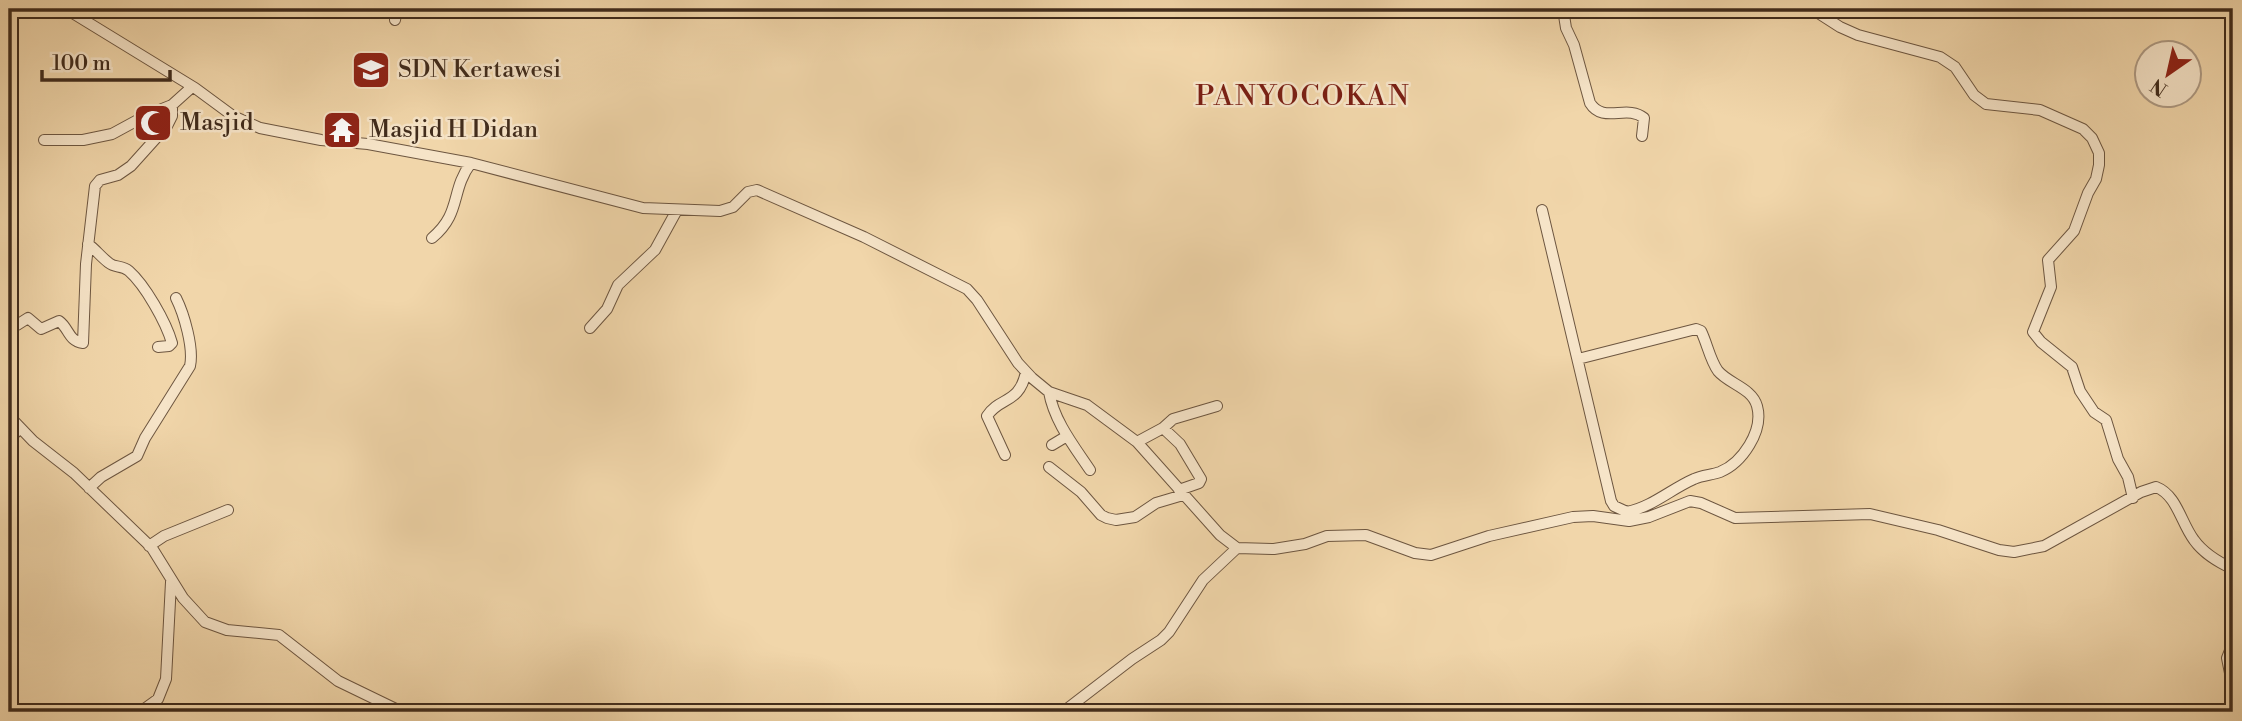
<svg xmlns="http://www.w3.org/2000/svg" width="2242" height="721" viewBox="0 0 2242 721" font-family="'Libre Bodoni',serif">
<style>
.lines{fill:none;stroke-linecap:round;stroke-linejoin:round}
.minor-casing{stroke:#6d5640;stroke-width:12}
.minor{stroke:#f6e4c8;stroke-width:10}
.labels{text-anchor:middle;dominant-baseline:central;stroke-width:5;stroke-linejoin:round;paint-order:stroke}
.poi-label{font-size:24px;fill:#412c1c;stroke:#f6e4c8;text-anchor:start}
.quarter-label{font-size:28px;letter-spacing:2px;fill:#7a1f14;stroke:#f6e4c8}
</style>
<rect width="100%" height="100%" fill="#f1d6aa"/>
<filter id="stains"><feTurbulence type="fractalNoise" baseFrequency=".00286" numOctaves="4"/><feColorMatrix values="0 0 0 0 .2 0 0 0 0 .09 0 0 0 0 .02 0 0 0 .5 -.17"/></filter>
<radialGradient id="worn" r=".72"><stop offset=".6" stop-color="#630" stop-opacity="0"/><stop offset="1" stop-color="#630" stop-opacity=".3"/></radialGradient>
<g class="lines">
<g class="minor-casing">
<path id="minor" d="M66 9 195 88 233 116 260 128 321 140 368 144 471 163 643 208 720 211 733 207 748 192 757 190 864 237 967 289 977 300 1018 363 1032 378 1049 392 1087 405 1137 442 1220 535 1237 548 1274 549 1305 544 1327 536 1366 535 1415 553 1431 555 1489 536 1573 517 1593 516 1629 521 1649 517 1690 501 1701 503 1735 518 1870 514 1938 530 1999 550 2014 552 2044 546 2141 492 2156 487C2177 495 2181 523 2194 540 2204 554 2218 562 2233 569
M1563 9 1566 28 1574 45 1590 103C1603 124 1627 104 1644 118L1642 136
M1812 9 1840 27 1858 35 1940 57 1955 67 1974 95 1986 104 2040 110 2083 129 2092 138 2099 153V165L2096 179 2088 193 2074 231 2048 260 2051 287 2033 332 2041 342 2072 367 2080 391 2094 412 2106 420 2118 459 2128 477 2133 498
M360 12 361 9
M395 20 397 9
M44 140H83L112 134 147 115 172 105 192 87
M1542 210 1611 501 1614 506 1627 512
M432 238C462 213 450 191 471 163
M88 244C95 249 101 257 109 263 115 268 122 265 129 271 145 285 166 322 172 343L169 346 158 347
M9 326 17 325 28 318 41 329 59 321C69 328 68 341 83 343L86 264 95 186 100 180 118 175 131 166 167 126 172 116V105
M590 328 607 309 618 285 655 250 677 210
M1578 359 1696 329 1701 331C1707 343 1710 360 1718 371 1729 384 1752 388 1757 406 1764 431 1742 463 1720 472 1712 475 1702 475 1694 479 1671 489 1652 507 1627 512L1629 521
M1049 392C1054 421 1074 446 1090 470
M9 416 33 441 74 473 152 548 183 598 205 622 227 630 279 635 338 681 402 712
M1163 428 1173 419 1217 406
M9 438 20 429
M1137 442 1163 428 1180 444 1201 479 1199 483 1179 490
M1052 445 1067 436
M1005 455 987 416C1000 396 1019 405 1026 372
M1049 467 1081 492 1101 515 1107 518 1116 520 1135 517 1156 503 1183 495
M89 488 101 477 137 456 145 438 190 366C194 348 184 314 176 298
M149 546 164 536 228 510
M2233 643 2227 658 2233 688
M140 712 158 699 166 679 171 582
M1063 712 1132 659 1161 640 1169 632 1203 580 1237 548"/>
</g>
<use href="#minor" class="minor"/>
</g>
<defs>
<g id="school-square" transform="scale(2.0125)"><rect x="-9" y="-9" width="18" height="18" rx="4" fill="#8f2418" stroke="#f6e4c8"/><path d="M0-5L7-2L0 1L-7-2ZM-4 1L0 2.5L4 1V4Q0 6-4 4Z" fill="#fff"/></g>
<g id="mosque-square" transform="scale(2.0125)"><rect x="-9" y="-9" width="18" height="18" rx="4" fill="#8f2418" stroke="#f6e4c8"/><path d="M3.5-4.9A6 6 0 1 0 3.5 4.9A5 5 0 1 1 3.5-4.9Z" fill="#fff"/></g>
<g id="temple-square" transform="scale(2.0125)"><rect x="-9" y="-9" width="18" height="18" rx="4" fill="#8f2418" stroke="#f6e4c8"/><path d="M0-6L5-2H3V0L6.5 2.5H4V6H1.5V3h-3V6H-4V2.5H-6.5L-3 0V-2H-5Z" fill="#fff"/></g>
</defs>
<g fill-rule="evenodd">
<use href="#school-square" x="371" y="70"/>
<use href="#mosque-square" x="153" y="123"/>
<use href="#temple-square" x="342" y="130"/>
</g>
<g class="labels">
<g class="poi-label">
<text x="398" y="70">SDN Kertawesi</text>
<text x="180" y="123">Masjid</text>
<text x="369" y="130">Masjid H Didan</text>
</g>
<g class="quarter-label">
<text x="1303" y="96">PANYOCOKAN</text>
</g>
</g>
<rect width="2242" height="721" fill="none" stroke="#f1d6aa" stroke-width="35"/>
<rect x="10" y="10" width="2221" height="700" fill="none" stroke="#412c1c" stroke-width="3.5"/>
<rect x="18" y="18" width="2207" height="686" fill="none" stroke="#412c1c" stroke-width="2"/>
<g transform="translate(2168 74) rotate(214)"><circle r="33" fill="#f6e4c8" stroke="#ae9a83" stroke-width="2"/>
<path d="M0-5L12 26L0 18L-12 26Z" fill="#8f2418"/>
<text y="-10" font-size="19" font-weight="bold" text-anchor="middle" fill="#412c1c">N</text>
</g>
<path d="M42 70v10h128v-10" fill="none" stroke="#412c1c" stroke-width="3.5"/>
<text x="52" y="70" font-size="21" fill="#412c1c" stroke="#f6e4c8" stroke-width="5" paint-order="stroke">100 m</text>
<rect width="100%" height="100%" filter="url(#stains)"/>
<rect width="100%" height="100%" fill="url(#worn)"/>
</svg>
